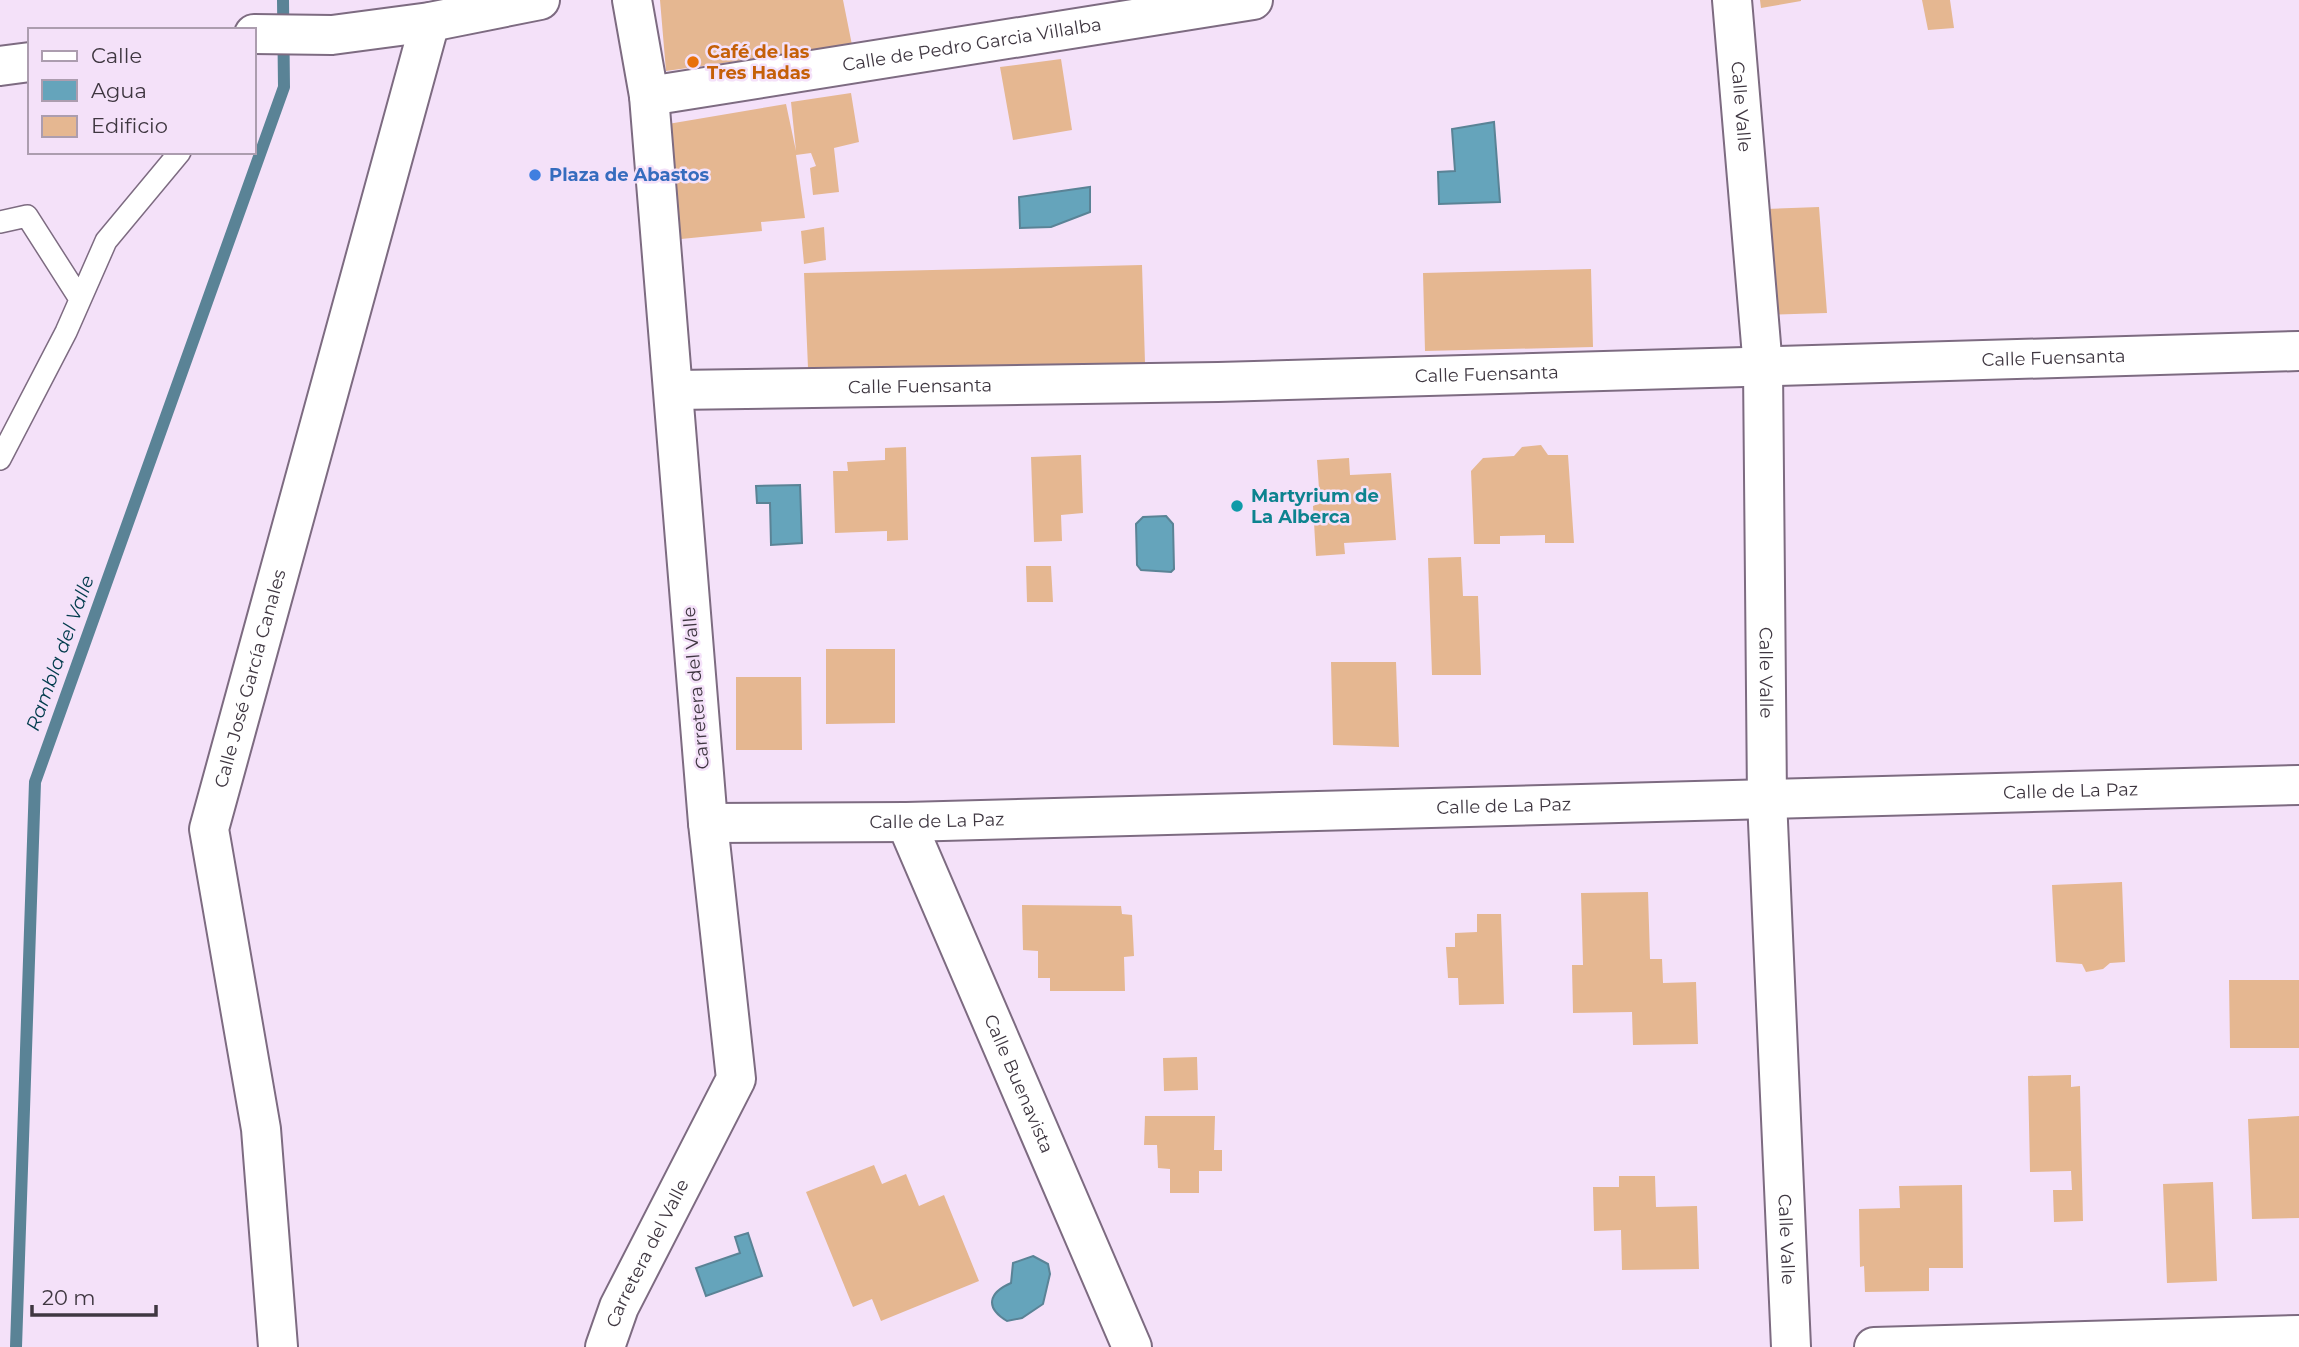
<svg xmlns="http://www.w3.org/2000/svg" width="2299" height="1347" viewBox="0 0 2299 1347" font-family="Montserrat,sans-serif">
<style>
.water{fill:#65a4bb;stroke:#5a8396;stroke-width:2}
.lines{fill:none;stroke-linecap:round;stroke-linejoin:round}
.stream{stroke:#5a8396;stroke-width:12}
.building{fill:#e5b791}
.lane-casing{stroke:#7d6b81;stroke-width:24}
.street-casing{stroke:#7d6b81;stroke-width:42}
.lane{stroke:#fff;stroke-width:21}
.street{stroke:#fff;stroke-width:38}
.food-dot{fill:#e8710a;stroke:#f4e1f9;stroke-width:2.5}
.shop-dot{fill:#3f7fe0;stroke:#f4e1f9;stroke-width:2.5}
.culture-dot{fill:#0f9aa8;stroke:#f4e1f9;stroke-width:2.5}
.labels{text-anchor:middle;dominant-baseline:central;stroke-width:5;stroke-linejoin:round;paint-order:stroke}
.street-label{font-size:18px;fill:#3f3741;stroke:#f4e1f9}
.food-label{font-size:18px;font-weight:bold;fill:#c56008;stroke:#f4e1f9;text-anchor:start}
.shop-label{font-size:18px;font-weight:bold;fill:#366cbe;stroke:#f4e1f9;text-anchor:start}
.culture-label{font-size:18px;font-weight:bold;fill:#0d838f;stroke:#f4e1f9;text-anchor:start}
.water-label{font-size:19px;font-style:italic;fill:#003b4c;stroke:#f4e1f9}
</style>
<rect width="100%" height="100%" fill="#f4e1f9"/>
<path class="water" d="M1494 122 1500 202 1439 204 1438 172 1455 171 1452 129Z
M1090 187V212L1051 227 1020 228 1019 197Z
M800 485 802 543 771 545 770 503H757L756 486Z
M1166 516 1173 524 1174 569 1171 572 1141 570 1137 565 1136 524 1143 517Z
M748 1233 762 1276 706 1296 696 1268 740 1253 735 1237Z
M1033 1256 1048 1264 1050 1274 1043 1304 1022 1318 1007 1321C985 1308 988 1293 1011 1283L1013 1263Z"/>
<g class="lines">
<path class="stream" d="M16 1347 35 782 284 87 283 0"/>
</g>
<path class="building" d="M660 0H843L852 45 666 71Z
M1760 0H1801V1L1761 8Z
M1922 0H1950L1954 28 1928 30Z
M1061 59 1072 130 1013 140 1000 67Z
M851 93 859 142 834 148 839 192 813 195 810 168 816 166 811 153 796 155 805 218 761 222 762 231 681 239 668 124 786 104 796 151 791 102Z
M1819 207 1827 313 1763 315 1766 209Z
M824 227 826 260 804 264 801 231Z
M1142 265 1145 363 929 370 808 368 804 273Z
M1591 269 1593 347 1425 351 1423 273Z
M1541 445 1548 455H1568L1574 543H1545V535L1500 536V544H1474L1471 471 1483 458 1514 456 1522 447Z
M906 447 908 540 887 541V531L835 533 833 471H848L847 462 885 460V448Z
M1081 455 1083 513 1061 515 1062 541 1034 542 1031 457Z
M1349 458 1350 475 1391 473 1396 540 1344 543 1345 554 1316 556 1313 506 1320 503 1317 460Z
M1461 557 1463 596H1478L1481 675H1432L1428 558Z
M1026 566H1051L1053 602H1027Z
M826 649H895V723L826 724Z
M1331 662H1396L1399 747 1333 745Z
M736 677H801L802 750H736Z
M2122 882 2125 962 2110 963 2103 969 2086 972 2082 964 2056 962 2052 885Z
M1648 892 1650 959H1662L1663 983 1696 982 1698 1044 1633 1045 1632 1012 1573 1013 1572 965H1583L1581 893Z
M1022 905 1121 906 1122 914 1132 915 1134 956 1124 957 1125 991H1050V978H1038V951L1023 950Z
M1477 914H1501L1504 1004 1459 1005 1458 978H1448L1446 947H1455V933L1477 932Z
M2229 980H2299V1048H2230Z
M1197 1057 1198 1090 1164 1091 1163 1058Z
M2071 1075V1087L2080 1086 2083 1221 2054 1222 2053 1190H2072L2071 1171 2030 1172 2028 1076Z
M1145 1116H1215L1214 1150H1222V1171H1199V1193H1170V1169L1158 1168 1157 1145H1144Z
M2299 1116V1218L2252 1219 2248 1119Z
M874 1165 882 1184 906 1174 919 1206 944 1195 979 1281 881 1321 872 1299 853 1307 806 1192Z
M1619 1176H1655L1656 1207 1697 1206 1699 1269 1622 1270 1621 1230 1594 1231 1593 1187H1619Z
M2213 1182 2217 1281 2167 1283 2163 1184Z
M1962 1185 1963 1268H1929V1291L1865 1292 1864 1266 1860 1267 1859 1209 1900 1208 1899 1186Z"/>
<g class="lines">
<g class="lane-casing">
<path id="lane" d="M0 222 27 216 80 299
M0 459 66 332 106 241 180 152"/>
</g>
<g class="street-casing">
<g id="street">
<path id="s1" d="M1732 0 1763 368 1767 799 1791 1347"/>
<path d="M254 34 332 35 430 22 540 0"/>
<path d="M0 66 30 62"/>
<path id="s2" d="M649 96 1253 0"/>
<path id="s3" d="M675 390 1218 382 2299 351"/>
<path id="s4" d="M906 822 1132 1347"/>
<path id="s5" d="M708 823 906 822 2299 785"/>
<path id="s6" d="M278 1347 261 1129 209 829 430 22"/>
<path id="s7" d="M605 1347 619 1307 736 1079 708 823 649 96 632 0"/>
<path d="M1874 1347 2299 1335"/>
</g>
</g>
<use href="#lane" class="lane"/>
<use href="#street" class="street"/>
</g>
<circle class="food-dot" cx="693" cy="62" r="7"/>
<circle class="shop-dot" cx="535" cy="175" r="7"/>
<circle class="culture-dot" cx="1237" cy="506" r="7"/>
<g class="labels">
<g class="street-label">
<text stroke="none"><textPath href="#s2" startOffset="327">Calle de Pedro Garcia Villalba</textPath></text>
<text stroke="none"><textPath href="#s1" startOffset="107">Calle Valle</textPath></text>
<text stroke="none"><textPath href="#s3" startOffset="1379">Calle Fuensanta</textPath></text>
<text stroke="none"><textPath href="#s3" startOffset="812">Calle Fuensanta</textPath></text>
<text stroke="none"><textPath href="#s3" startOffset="245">Calle Fuensanta</textPath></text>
<text stroke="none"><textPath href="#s1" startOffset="674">Calle Valle</textPath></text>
<text stroke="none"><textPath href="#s6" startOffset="679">Calle José García Canales</textPath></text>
<text transform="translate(696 688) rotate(-95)">Carretera del Valle</text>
<text stroke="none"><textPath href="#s5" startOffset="1363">Calle de La Paz</textPath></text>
<text stroke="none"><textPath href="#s5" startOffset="796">Calle de La Paz</textPath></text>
<text stroke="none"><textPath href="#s5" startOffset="229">Calle de La Paz</textPath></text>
<text stroke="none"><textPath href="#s4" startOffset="285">Calle Buenavista</textPath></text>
<text stroke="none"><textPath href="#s1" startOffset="1241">Calle Valle</textPath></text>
<text stroke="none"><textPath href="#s7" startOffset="103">Carretera del Valle</textPath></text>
</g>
<g class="food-label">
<text x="707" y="52">Café de las<tspan x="707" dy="21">Tres Hadas</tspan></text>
</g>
<g class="shop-label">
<text x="549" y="175">Plaza de Abastos</text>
</g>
<g class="culture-label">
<text x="1251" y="496">Martyrium de<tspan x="1251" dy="21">La Alberca</tspan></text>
</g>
<g class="water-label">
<text transform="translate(60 653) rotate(-70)">Rambla del Valle</text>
</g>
</g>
<rect x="28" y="28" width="228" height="126" fill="#f4e1f9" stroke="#ac9daf" stroke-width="2"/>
<rect x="42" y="51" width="35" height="10" fill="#ffffff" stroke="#ac9daf" stroke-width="2"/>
<text x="91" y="63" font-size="21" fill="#3f3741">Calle</text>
<rect x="42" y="80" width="35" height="21" fill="#65a4bb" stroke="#ac9daf" stroke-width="2"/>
<text x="91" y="98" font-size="21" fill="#3f3741">Agua</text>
<rect x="42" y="116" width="35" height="21" fill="#e5b791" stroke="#ac9daf" stroke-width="2"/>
<text x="91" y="133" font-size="21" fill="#3f3741">Edificio</text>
<path d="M32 1305v10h124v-10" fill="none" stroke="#3f3741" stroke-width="3.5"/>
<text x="42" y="1305" font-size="21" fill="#3f3741" stroke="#f4e1f9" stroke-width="5" paint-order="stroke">20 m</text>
</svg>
